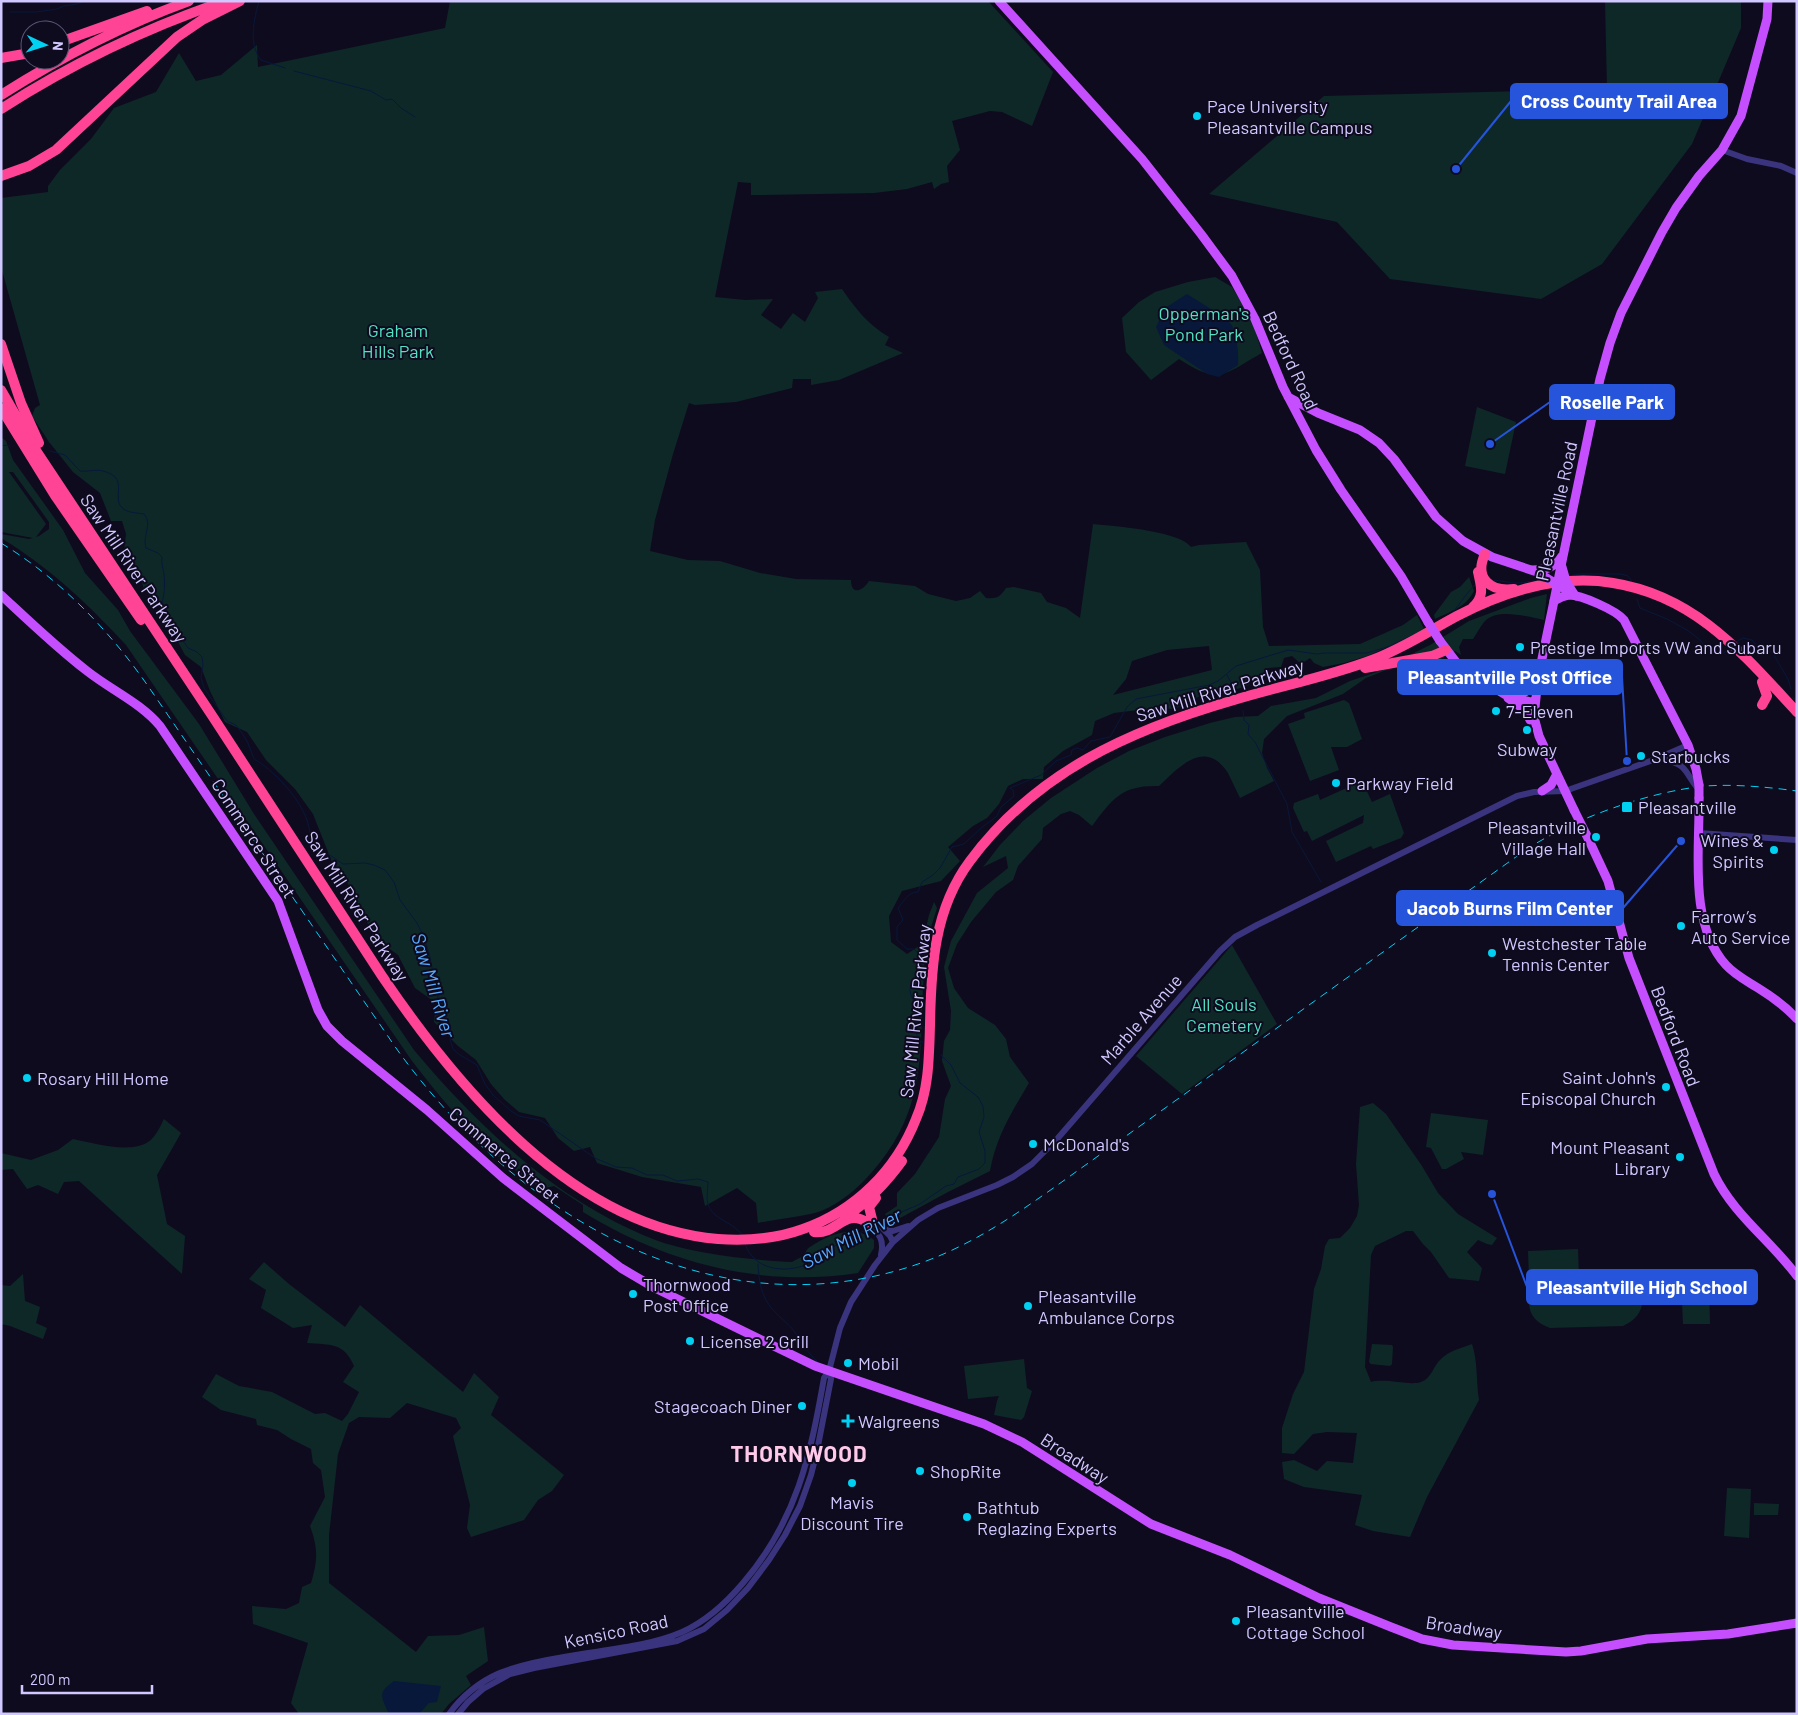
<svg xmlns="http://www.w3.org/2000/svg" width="1798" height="1715" viewBox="0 0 1798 1715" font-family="Barlow,sans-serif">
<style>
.green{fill:#0e2828;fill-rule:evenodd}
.water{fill:#07183b}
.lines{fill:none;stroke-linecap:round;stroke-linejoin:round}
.stream{stroke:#07183b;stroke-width:1}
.minor{stroke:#3a347f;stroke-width:6}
.major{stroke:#c54fff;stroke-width:9}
.highway{stroke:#ff4395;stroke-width:10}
.rail{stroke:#00d1f3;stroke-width:1;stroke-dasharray:8 6;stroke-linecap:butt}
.major-bridge{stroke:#c54fff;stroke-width:9}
.poi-dot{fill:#00d1f3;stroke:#0f0b1e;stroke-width:2}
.labels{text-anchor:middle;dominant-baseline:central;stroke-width:4;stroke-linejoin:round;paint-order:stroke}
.poi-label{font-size:18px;fill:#d1c8ff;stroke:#0f0b1e;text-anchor:start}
.park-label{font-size:18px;fill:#51e2c4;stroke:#0f0b1e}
.street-label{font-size:18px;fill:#d1c8ff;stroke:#0f0b1e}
.water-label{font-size:19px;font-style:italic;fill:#56aaff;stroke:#0f0b1e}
.district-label{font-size:22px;font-weight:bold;letter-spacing:1px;fill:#ffcaea;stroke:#0f0b1e}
.leader{fill:none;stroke:#2654da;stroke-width:2}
.callout-dot{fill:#2654da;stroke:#0f0b1e;stroke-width:2}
.callout{fill:#2654da;stroke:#2654da;stroke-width:2}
.callout-label{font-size:19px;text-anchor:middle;font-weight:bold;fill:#fff}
</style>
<rect width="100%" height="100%" fill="#0f0b1e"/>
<path class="green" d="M450 1H988L1053 72 1032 126 1002 112 990 111 952 121 960 150 947 166 949 182 941 184 934 189 932 182 907 189 874 193 763 195H751V183L738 182 715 297 745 300 773 299 761 315 781 329 793 313 805 322 818 298 815 292 842 289C855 308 868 325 889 337L885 345 903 353 839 380 811 385V379H793L792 388 736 402 695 405 689 403 673 454 655 520 650 551 688 560 720 561 760 573 796 579 851 580C851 596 863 591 869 581L915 586 928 594 956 601 970 598 980 591 986 598C997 599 1000 597 1006 588L1014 587 1041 593 1047 602 1066 608 1080 618 1093 524C1114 526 1180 531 1191 547L1199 545 1246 542 1260 570 1263 627 1269 646 1360 644 1403 625 1417 615 1425 631 1367 656 1344 663 1323 667 1314 663 1310 658 1301 664 1292 656 1284 658 1281 667 1268 668 1266 674 1253 678 1249 685 1231 691 1208 692 1175 709 1154 708 1114 713 1095 721 1092 735 1063 751 1044 767 1043 779H1023L1008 786 999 804 987 818 973 826 948 847 960 861 941 881 902 891 889 916 891 942 907 954 922 944 929 915 934 902 937 908C933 921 928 935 926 949 916 1034 935 1101 872 1172 858 1188 841 1203 821 1211 804 1217 776 1219 758 1223L756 1203 737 1188 705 1206 701 1187 642 1177 597 1163 590 1147 574 1151 558 1138 545 1118 519 1112 504 1099 491 1084 476 1060 458 1046 434 1022 436 1003 415 988 398 955 375 938 348 884 334 867 313 814 295 789 266 760 247 732 225 722 210 691 201 667 185 655 157 603 144 590 138 568 124 551 126 534 122 521H111L100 493 73 472 49 442 32 416 35 408 40 405 1 267V198L48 192V186L60 170 91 139 114 108 156 92 179 53 196 81 221 75 257 45 258 67 445 28ZM1209 646 1212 670 1113 695 1126 679 1132 661 1167 650Z
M1605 1H1741V28L1692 144 1602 264 1541 299 1390 279 1337 222 1209 194 1324 96 1607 89Z
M1215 277 1232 287 1252 320 1262 353C1224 374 1220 386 1179 359L1151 380 1126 352 1122 318 1139 302 1155 292 1188 282Z
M1477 407 1516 422 1505 474 1465 466Z
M1 437 6 441 13 460 63 530 85 573 118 610 130 631 199 724 254 814 414 1050C479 1128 558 1201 653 1239 691 1254 751 1260 792 1262 795 1260 800 1258 803 1256 806 1253 806 1249 810 1247 829 1234 855 1224 874 1240V1248L858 1273C761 1288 666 1263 583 1212V1205L554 1186 542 1189C528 1179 514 1170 501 1159 467 1130 439 1096 412 1061L126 645C88 604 49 567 1 538V534L29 539 33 538 1 532ZM9 472H13L49 522V529L39 536 36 537 46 524Z
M1469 577 1474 591C1465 608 1451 611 1435 619L1434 615 1451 592 1460 587Z
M1547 594 1544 620C1529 617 1499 608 1486 620 1481 625 1477 633 1473 639H1463L1459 647 1461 655 1455 651 1439 660 1408 664 1389 669 1366 678 1343 694 1287 716 1264 739 1262 753 1267 768 1274 781 1240 798C1236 790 1232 781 1228 773 1205 738 1179 767 1159 786 1122 785 1113 798 1092 826L1079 815 1070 811 1061 814 1043 828 1042 839 1018 866 1013 880 996 892 971 922 957 944 948 968 954 988 968 1008 995 1025 1006 1039 1010 1057 1029 1083C1011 1113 996 1137 990 1171L948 1192 891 1223 885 1214 897 1206V1193L915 1174 939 1137 945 1099 951 1086 942 1061 944 1041 950 1030 951 1011 944 967 951 941 977 893 1008 868 1006 856 983 867 1000 845 1023 821 1051 798 1097 768 1129 751 1165 737 1210 723 1235 717 1258 716 1271 706 1316 698 1350 681 1404 663 1410 655 1430 645 1469 621 1531 598Z
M1344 700 1349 703 1362 739 1347 747H1331L1339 770 1310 781 1288 724 1305 718 1304 713Z
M1362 781 1372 802 1390 794 1404 833 1401 838 1373 849 1371 846 1336 862 1326 841 1363 823 1364 815 1312 841 1307 831 1304 832 1293 808 1294 803 1318 794 1320 800Z
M1232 945 1277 1024 1182 1094 1136 1056Z
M1373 1103 1386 1114 1422 1166 1438 1193 1458 1214 1497 1238 1492 1245 1487 1244 1478 1240 1467 1252 1482 1268 1479 1281 1449 1278 1431 1252 1423 1244 1413 1231H1406L1375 1246 1371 1255 1365 1367 1371 1382C1386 1378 1410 1386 1421 1382 1432 1378 1433 1366 1441 1359 1449 1351 1461 1348 1472 1344 1478 1362 1476 1381 1479 1400L1427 1497 1410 1537 1373 1531 1355 1525 1362 1495 1304 1487 1284 1479 1282 1462 1294 1460 1317 1471 1327 1461 1353 1463 1357 1433 1327 1432 1313 1434 1294 1454 1282 1453V1428L1293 1394 1304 1372 1314 1289 1321 1269 1325 1246 1329 1239 1340 1238 1350 1228 1357 1216 1359 1205 1356 1164 1360 1107Z
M1431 1113 1488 1120 1483 1155 1461 1152 1464 1159 1446 1169H1442L1431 1148 1426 1147Z
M164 1119 181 1133 157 1175 167 1224 185 1236 182 1274 79 1181 64 1182 58 1194 38 1185 27 1189 13 1169 1 1170V1153L31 1160 58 1150 73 1139C93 1143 130 1154 148 1142 155 1138 160 1127 164 1119Z
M1578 1249 1579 1277C1592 1277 1617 1273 1629 1278 1633 1280 1637 1285 1639 1289 1647 1305 1639 1319 1623 1326L1550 1328C1528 1321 1522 1300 1539 1283H1527V1279L1547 1278H1529L1528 1251Z
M264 1262 289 1284 345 1327 360 1305 463 1392 474 1373 499 1397 491 1415 564 1475 552 1491 538 1500 524 1520 471 1537 467 1528 470 1505 453 1436 461 1428 456 1418 407 1403 390 1418 359 1417 349 1423 338 1454 329 1535V1583L416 1652 428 1636 459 1635 484 1627 488 1661 466 1676 471 1685 449 1704 441 1714H299L291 1703 308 1643 253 1624 252 1606 286 1609 299 1603 302 1587 311 1583C318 1560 318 1548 310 1526L325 1497 321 1470 313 1463 311 1449 291 1439 277 1430 257 1425 256 1419 221 1410 202 1397 216 1374 239 1386 272 1392 315 1414 325 1413 342 1421 348 1414 359 1392 343 1382 354 1366C344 1342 330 1345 307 1343L312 1325 293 1328 261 1308 266 1290 249 1279Z
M23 1274 25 1301 40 1307 36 1323 47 1328 43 1339 10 1326 1 1324V1285L10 1286Z
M1709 1281 1710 1324H1683L1681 1282Z
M1372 1344 1392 1345 1393 1347 1392 1364 1390 1366 1371 1364 1369 1362Z
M1024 1359 1027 1388 1032 1391 1024 1417 1021 1420 994 1415 997 1401 999 1396 968 1399 964 1366Z
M1727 1488 1751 1489 1749 1538 1724 1536Z
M1754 1503 1779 1504 1778 1515H1754Z"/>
<path class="water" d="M1187 294C1201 303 1217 312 1230 323 1237 330 1239 355 1238 365L1219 377 1207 374 1164 345 1156 327 1165 308Z
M394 1681 441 1686 437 1702 429 1703 419 1714H389C381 1696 377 1693 394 1681Z"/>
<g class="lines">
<path class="stream" d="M259 1C254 20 248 44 261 60L285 68
M10 12H36L57 9 64 6 77 4 84 1
M294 71 371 91 386 100 392 99 401 108 415 117
M1 445 10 446
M50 451 65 455 80 471C87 472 96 469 103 471 132 478 108 500 125 510 130 513 139 513 144 514 153 525 142 535 146 548L158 553 162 557C161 564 163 567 164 574 165 584 165 597 160 607L188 648 197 652 202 657 203 665 201 678 204 688 227 721 236 725 242 733 248 743 254 759C278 773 312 810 310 839L315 845 343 864 365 863 374 865 385 870 394 882 400 900 417 923 423 935 429 953 440 1007 453 1049 460 1055 477 1065 485 1084 493 1095 511 1111 519 1116 540 1120 595 1158 616 1167 632 1168 647 1175H663L677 1181 698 1179 708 1182C708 1188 707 1193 707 1199 709 1220 732 1220 742 1235
M1571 576 1578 574H1621L1628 576 1632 582
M1492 581C1501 579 1509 584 1518 583 1524 583 1528 581 1535 581
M1637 599 1640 608 1667 619 1687 630 1699 639 1707 648 1721 655 1726 651
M1452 613C1459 606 1469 588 1477 584
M1736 642 1743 638 1752 640 1757 646 1772 652 1788 679 1791 689
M1227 675 1236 692
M1792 697 1797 701
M1243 711 1244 720 1249 725 1248 734 1255 742 1287 804 1292 832 1321 882
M923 1043C912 1033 916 1025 920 1012 917 1005 911 999 910 991 910 977 934 968 914 949H907L897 940V927L903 920 898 908C904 901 908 892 918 892L922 882 933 875 940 868 952 847 964 844 980 829 997 816 1001 807 1014 796 1013 790 1010 788 1041 775 1056 761 1071 755 1072 750 1077 748 1083 750 1091 741 1110 737 1127 707 1136 699 1209 685 1218 681 1236 666 1288 650 1317 654 1324 653H1367L1390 646 1415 634
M879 1222 920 1204 946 1186 954 1184 958 1177 979 1169 985 1163V1151L979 1132 984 1117 983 1106 978 1097 960 1083 951 1065 941 1055
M745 1244C754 1270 784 1274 808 1264 814 1261 818 1256 824 1252 838 1244 854 1236 869 1228
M758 1264C759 1282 761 1297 774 1311 780 1318 788 1323 794 1331 802 1342 807 1353 818 1362"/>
<path class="minor" d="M1722 150 1747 159 1781 166 1797 173
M1660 758C1691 766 1682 770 1699 790
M1699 833 1797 840
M871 1217 890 1236 893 1242
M866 1221C878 1233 885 1238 881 1255
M884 1229 893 1231 908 1226
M449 1714C479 1673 516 1665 564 1657 601 1650 648 1647 682 1632 707 1621 726 1603 743 1583 797 1520 810 1457 824 1378L829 1371
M458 1714 468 1702 483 1689 510 1674 534 1668 677 1641 704 1629 727 1610 748 1588 769 1560 785 1535 800 1506 811 1475 817 1451 831 1379 830 1367 840 1328 851 1302 875 1265 893 1242 918 1220 938 1208 997 1185 1013 1177 1032 1164 1058 1138 1220 951 1235 937 1257 925 1517 796 1534 792 1565 791 1656 759 1688 745"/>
<path class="major" d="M999 1 1142 159 1201 234 1232 276 1255 319 1283 387 1316 450 1341 490 1401 576 1428 622
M1288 397 1318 413 1360 430 1379 443 1394 459 1436 517 1463 541 1492 557 1537 572
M1561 566 1600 379 1610 343 1621 313 1662 232 1676 208 1699 176 1722 150 1741 116 1767 19 1768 1
M1532 570C1546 570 1555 568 1562 556
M1 595C29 621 57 648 87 671 111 690 141 703 160 726L278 901 318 1010 327 1026 342 1041 427 1110 503 1178 621 1268 655 1288 815 1366 984 1424 1022 1442 1151 1524 1230 1555 1319 1598 1391 1627 1422 1639 1453 1645 1566 1652 1581 1651 1647 1639 1728 1634 1797 1623
M1440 641 1456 662 1474 676 1509 697 1535 703
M1512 696 1525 692 1534 686
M1508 698 1525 710 1530 720
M1542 791 1551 785 1557 774
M1699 798C1700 851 1688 923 1726 965 1735 975 1747 981 1758 988 1771 996 1786 1007 1797 1019
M1574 810 1539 736 1534 717 1538 678 1554 601C1559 598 1563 596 1569 595 1581 595 1616 610 1624 620L1688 745 1696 769 1699 785
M1586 834 1608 881 1629 958 1714 1174C1733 1214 1771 1241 1797 1276"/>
<path class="highway" d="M60 42 147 11
M1 58 30 53
M1 95C61 57 123 25 189 1
M1 109C71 64 146 28 225 1
M1 176 29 166 56 150 177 37 202 20 240 1
M1 344 21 403 39 443
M1 390 37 452 213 717 382 976C458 1088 573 1227 718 1239 747 1241 776 1239 803 1229 855 1211 896 1170 916 1119 929 1089 929 1058 930 1025 931 967 934 909 970 861 1036 772 1130 730 1234 700 1280 686 1327 677 1372 660 1402 649 1429 631 1457 616 1505 591 1559 574 1613 583 1696 596 1743 654 1797 712
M1 408 56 497 141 620
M1485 554C1474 578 1490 592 1514 589
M1473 607C1485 596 1481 586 1478 572
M1365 668 1432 656 1446 650
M1762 682 1767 696 1762 705
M845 1217C868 1202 886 1183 902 1161
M872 1219 869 1207 876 1198
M814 1232C838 1235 844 1207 868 1223"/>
<path class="rail" d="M1 543C60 579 109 630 148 686L396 1048C514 1213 712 1335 918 1264 970 1246 1014 1216 1059 1184L1527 849C1575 818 1648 792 1705 786 1736 784 1767 787 1797 791"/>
<path class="major-bridge" d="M1562 567 1566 581 1574 594
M1537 572 1576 596
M1554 601 1561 566
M1428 622 1440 641
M1699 785V798
M1574 810 1586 834"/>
</g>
<g class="poi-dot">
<circle cx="1197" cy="116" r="5"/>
<circle cx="1520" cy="647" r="5"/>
<circle cx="1496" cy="711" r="5"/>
<circle cx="1527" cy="730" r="5"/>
<circle cx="1641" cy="756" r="5"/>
<circle cx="1336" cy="783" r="5"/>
<rect x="1621" y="801" width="12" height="12" rx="2.5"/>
<circle cx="1596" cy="837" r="5"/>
<circle cx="1774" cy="850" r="5"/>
<circle cx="1681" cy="926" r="5"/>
<circle cx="1492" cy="953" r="5"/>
<circle cx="27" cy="1078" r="5"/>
<circle cx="1666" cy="1087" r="5"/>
<circle cx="1033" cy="1144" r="5"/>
<circle cx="1680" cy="1157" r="5"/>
<circle cx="633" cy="1294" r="5"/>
<circle cx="1028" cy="1306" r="5"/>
<circle cx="690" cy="1341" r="5"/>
<circle cx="848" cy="1363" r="5"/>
<circle cx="802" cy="1406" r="5"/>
<path d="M845.5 1413.5h5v5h5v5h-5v5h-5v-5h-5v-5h5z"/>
<circle cx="920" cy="1471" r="5"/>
<circle cx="852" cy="1483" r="5"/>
<circle cx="967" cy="1517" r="5"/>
<circle cx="1236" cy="1621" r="5"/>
</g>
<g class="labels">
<g class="poi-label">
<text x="1207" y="106">Pace University<tspan x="1207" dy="21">Pleasantville Campus</tspan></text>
<text x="1530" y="647">Prestige Imports VW and Subaru</text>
<text x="1506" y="711">7-Eleven</text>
<text x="1527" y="749" text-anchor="middle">Subway</text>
<text x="1651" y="756">Starbucks</text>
<text x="1346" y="783">Parkway Field</text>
<text x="1638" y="807">Pleasantville</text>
<text x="1586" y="827" text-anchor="end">Pleasantville<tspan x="1586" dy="21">Village Hall</tspan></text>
<text x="1764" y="840" text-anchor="end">Wines &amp;<tspan x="1764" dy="21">Spirits</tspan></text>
<text x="1691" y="916">Farrow’s<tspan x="1691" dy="21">Auto Service</tspan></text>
<text x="1502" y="943">Westchester Table<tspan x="1502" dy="21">Tennis Center</tspan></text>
<text x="1656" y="1077" text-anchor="end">Saint John's<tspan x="1656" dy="21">Episcopal Church</tspan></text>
<text x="37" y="1078">Rosary Hill Home</text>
<text x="1043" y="1144">McDonald's</text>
<text x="1670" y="1147" text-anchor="end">Mount Pleasant<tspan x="1670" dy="21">Library</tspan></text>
<text x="643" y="1284">Thornwood<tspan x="643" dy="21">Post Office</tspan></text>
<text x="1038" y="1296">Pleasantville<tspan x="1038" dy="21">Ambulance Corps</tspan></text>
<text x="700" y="1341">License 2 Grill</text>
<text x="858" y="1363">Mobil</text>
<text x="792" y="1406" text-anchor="end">Stagecoach Diner</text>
<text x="858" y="1421">Walgreens</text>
<text x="930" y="1471">ShopRite</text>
<text x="852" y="1502" text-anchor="middle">Mavis<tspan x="852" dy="21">Discount Tire</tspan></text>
<text x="977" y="1507">Bathtub<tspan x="977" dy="21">Reglazing Experts</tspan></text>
<text x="1246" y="1611">Pleasantville<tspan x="1246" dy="21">Cottage School</tspan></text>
</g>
<g class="park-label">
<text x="1204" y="313">Opperman's<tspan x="1204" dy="21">Pond Park</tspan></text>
<text x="398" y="330">Graham<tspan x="398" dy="21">Hills Park</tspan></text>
<text x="1224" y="1004">All Souls<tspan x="1224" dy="21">Cemetery</tspan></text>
</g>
<g class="street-label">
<text transform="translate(1291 360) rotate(65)">Bedford Road</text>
<text transform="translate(1556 511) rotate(-78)">Pleasantville Road</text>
<text transform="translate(134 568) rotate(56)">Saw Mill River Parkway</text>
<text transform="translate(1220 690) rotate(-17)">Saw Mill River Parkway</text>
<text transform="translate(254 838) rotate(57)">Commerce Street</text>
<text transform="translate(357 906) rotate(57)">Saw Mill River Parkway</text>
<text transform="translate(915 1011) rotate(-84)">Saw Mill River Parkway</text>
<text transform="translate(1141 1019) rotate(-49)">Marble Avenue</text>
<text transform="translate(1676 1036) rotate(69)">Bedford Road</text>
<text transform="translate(505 1155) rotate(40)">Commerce Street</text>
<text transform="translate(1075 1458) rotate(33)">Broadway</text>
<text transform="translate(1464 1627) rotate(8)">Broadway</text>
<text transform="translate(616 1631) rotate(-12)">Kensico Road</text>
</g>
<g class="water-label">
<text transform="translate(434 985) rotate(73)">Saw Mill River</text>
<text transform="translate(851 1238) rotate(-27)">Saw Mill River</text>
</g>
<g class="district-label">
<text x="799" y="1453">THORNWOOD</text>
</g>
</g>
<path class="leader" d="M1456 169L1511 101M1490 444L1550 402M1627 761L1622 677M1681 841L1623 908M1492 1194L1527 1287"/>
<g class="callout-dot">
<circle cx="1456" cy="169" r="5"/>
<circle cx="1490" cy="444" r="5"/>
<circle cx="1627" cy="761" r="5"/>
<circle cx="1681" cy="841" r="5"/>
<circle cx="1492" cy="1194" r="5"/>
</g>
<g class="callout">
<rect x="1511" y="84" width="216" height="34" rx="5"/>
<rect x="1550" y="385" width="124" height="34" rx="5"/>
<rect x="1398" y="660" width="224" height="34" rx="5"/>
<rect x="1397" y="891" width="226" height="34" rx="5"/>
<rect x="1527" y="1270" width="230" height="34" rx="5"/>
</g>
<g class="callout-label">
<text x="1619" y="108">Cross County Trail Area</text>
<text x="1612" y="409">Roselle Park</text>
<text x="1510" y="684">Pleasantville Post Office</text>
<text x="1510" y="915">Jacob Burns Film Center</text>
<text x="1642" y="1294">Pleasantville High School</text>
</g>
<rect width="1798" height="1715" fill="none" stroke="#d1c8ff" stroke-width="5"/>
<g transform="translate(45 45) rotate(94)"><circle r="24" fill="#0f0b1e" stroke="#5d5778"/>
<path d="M0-4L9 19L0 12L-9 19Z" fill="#00d1f3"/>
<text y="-8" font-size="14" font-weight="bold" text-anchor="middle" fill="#d1c8ff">N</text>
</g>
<path d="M22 1685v8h130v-8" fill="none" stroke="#d1c8ff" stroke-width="2.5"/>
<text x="30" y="1685" font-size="15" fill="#d1c8ff" stroke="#0f0b1e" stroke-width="4" paint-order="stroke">200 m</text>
</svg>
